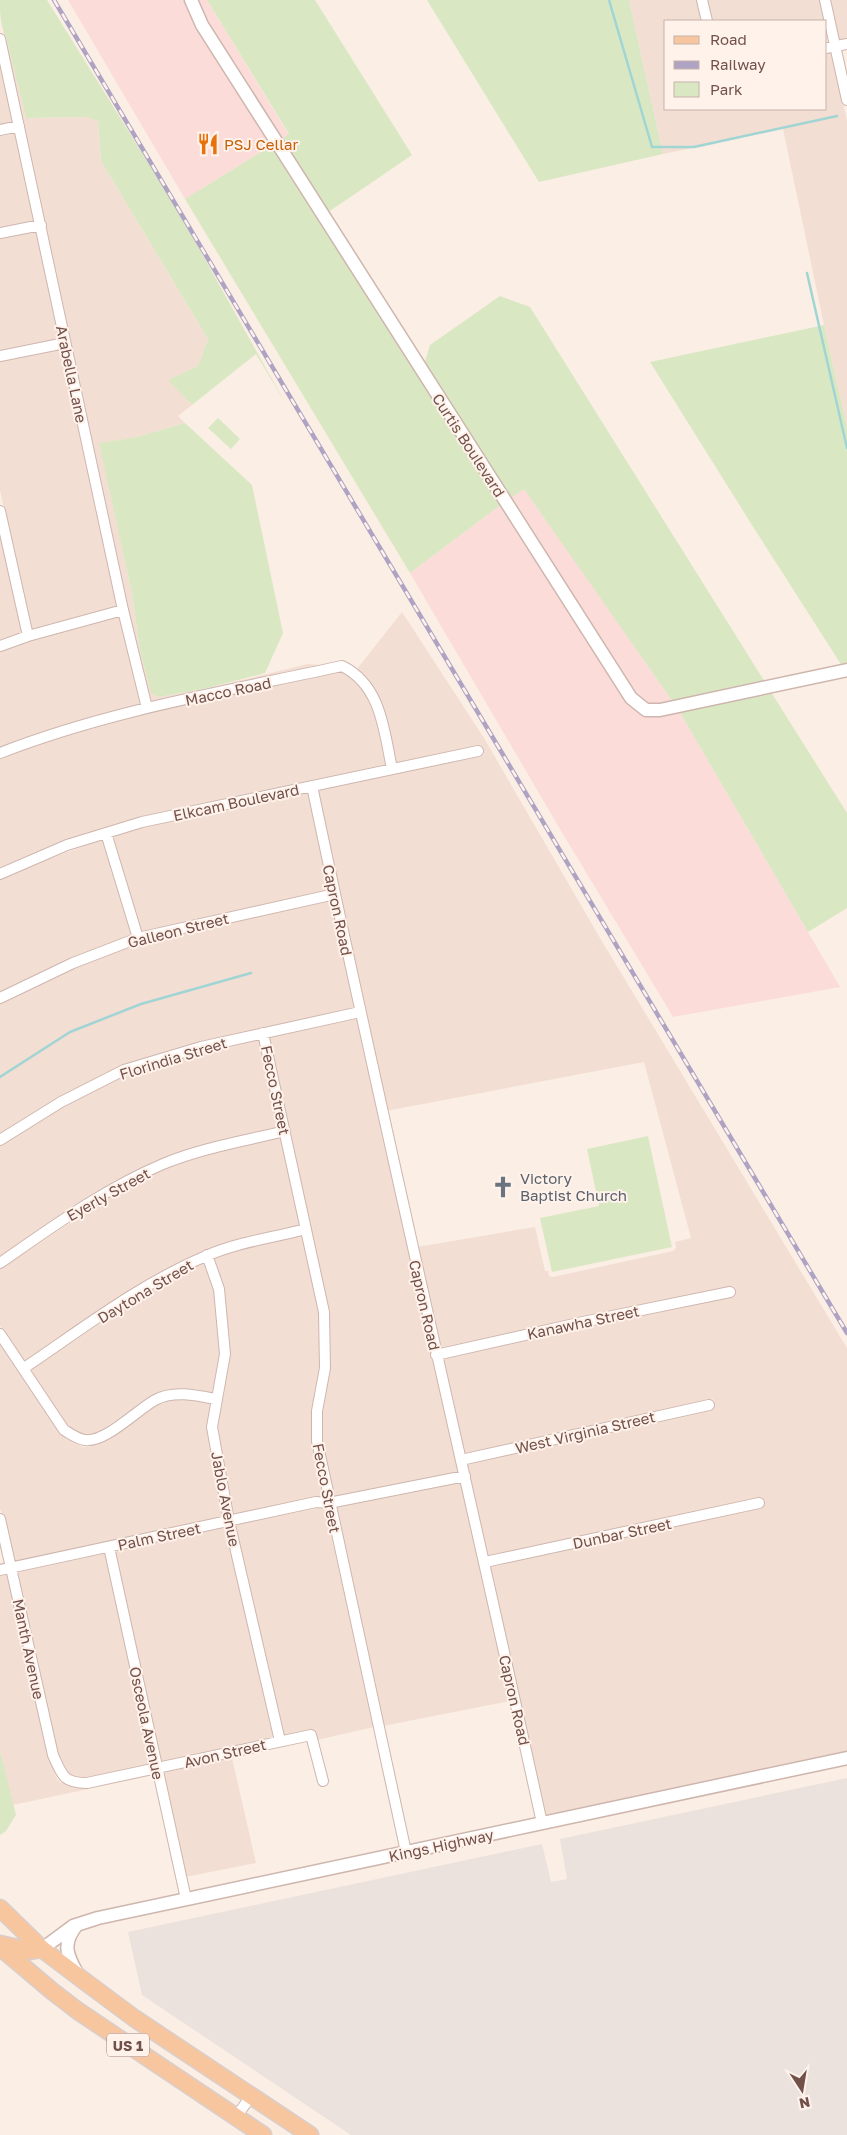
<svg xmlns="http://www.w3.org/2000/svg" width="847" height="2135" viewBox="0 0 847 2135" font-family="'Golos Text',sans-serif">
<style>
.residential{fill:#f3ded3}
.commercial{fill:#fbdcd8}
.industrial{fill:#ebe2de}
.green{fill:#d9e8c3}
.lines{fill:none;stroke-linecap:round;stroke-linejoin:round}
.stream{stroke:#a0d5d4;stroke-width:2.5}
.minor-casing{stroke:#ceb6ae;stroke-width:12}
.tertiary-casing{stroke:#ceb6ae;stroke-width:15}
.primary-casing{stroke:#d8cecd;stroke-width:19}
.minor{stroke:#fff;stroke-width:10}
.tertiary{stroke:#fff;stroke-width:12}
.primary{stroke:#f8c69e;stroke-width:16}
.rail-casing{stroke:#afa3c4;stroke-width:4.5}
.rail{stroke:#fef2ea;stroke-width:2.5;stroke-dasharray:8;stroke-linecap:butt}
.labels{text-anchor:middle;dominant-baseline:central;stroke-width:4;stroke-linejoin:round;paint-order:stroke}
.shield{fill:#fef2ea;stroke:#9d817b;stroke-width:1}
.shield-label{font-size:14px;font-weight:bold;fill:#73514b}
.food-label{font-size:15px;fill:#c56008;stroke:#fef2ea;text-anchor:start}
.street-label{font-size:15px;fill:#73514b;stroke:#fef2ea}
.worship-label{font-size:15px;fill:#5b616d;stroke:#fef2ea;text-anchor:start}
</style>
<rect width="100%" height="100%" fill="#fbeee4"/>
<path class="residential" d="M629 0H697L702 21H666V109H826V54L832 52 847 121V427L824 325 783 129 663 154Z
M706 0H820L825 21H711Z
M829 0H847V38L838 40Z
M3 31 6 37 26 118 88 117 98 121 101 161 208 339 198 366 169 380 192 405 178 416 185 423 137 437 100 443 132 594 140 650 151 692 159 697 208 688 308 664 321 665 150 702 128 609Z
M0 61 13 122 0 125Z
M15 132 35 221 0 228V135Z
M38 231 60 339 0 351V239Z
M62 349 118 606 31 629 0 490V361Z
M0 532 22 632 0 641Z
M402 612 484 738 600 938 847 1348V1753L545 1817 490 1567 764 1507 762 1497 488 1556 466 1464 714 1409 713 1399 464 1454 441 1359 735 1296 733 1286 581 1317 439 1349 417 1247 535 1227 545 1271H548L549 1276 553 1277 673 1251 676 1248 675 1242 691 1238 644 1062 386 1111 318 790 484 755 481 745 396 763 383 706 375 690 364 675 357 669Z
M120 616 142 704 67 724 0 747V652L29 640Z
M341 671 358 682 375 710 387 764 141 817 66 841 0 868V758L70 734 148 713Z
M309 792 329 890 141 932 112 836 143 827Z
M103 839 132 934 72 958 0 992V879L22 869Z
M331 900 354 1008 200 1042 122 1065 58 1097 0 1134V1004L75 967 139 943Z
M357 1018 433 1361 459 1472 332 1497 321 1441 322 1412 330 1368 269 1037Z
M260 1039 279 1127 214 1142 163 1159 116 1181 0 1257V1146L63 1107 126 1075 203 1052Z
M281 1137 300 1225 248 1236 202 1251 168 1268 25 1362 0 1326V1269L120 1190 166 1168 217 1152Z
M302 1235 320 1313 321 1368 312 1441 323 1497H316L233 1515 216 1427 229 1353 213 1258 251 1246Z
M205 1262 214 1290 220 1353 212 1393 195 1389 171 1390 152 1396 97 1433 86 1436 78 1433 67 1426 30 1370 126 1306 172 1277Z
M0 1342 61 1433 83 1447H89L101 1443 157 1405 173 1400H195L210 1403 207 1428 224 1517 15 1562 5 1520 0 1509Z
M461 1482 510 1701 383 1726 334 1507Z
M317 1508H325L374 1727 317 1740 315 1734 310 1730 283 1735 235 1525Z
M226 1527 274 1737 161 1762 115 1551Z
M106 1553 152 1764 87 1778H75L66 1773 57 1754 17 1572Z
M8 1574 48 1756 57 1779 61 1783 63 1782 74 1788H88L154 1775 13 1805 0 1750V1575Z
M232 1758 256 1863 185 1877 163 1773Z
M847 1763V1766L540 1829Z"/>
<path class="commercial" d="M68 0H187L272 145 185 199Z
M196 0H207L289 135 280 140 206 23Z
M524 488 673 702 659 705H647L634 694 509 499Z
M502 504 641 715 647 717 648 715 679 711 840 987 673 1017 557 824 410 573Z"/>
<path class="industrial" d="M847 1778V2135H351L142 1995 128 1932 542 1844 551 1882 567 1879 560 1839Z"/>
<path class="green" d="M0 0H47L177 209 287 406 256 354 192 405 168 380 198 366 208 339 101 161 98 121 87 117 26 118 6 37C0 25 0 13 0 0Z
M207 0H315L412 155 327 213 280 140 289 134Z
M427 0H629L663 154 539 182Z
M272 145 502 504 410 573 185 199Z
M500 296 530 307 765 682 673 702 524 489 509 499 424 365 430 345Z
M824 325 847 427V665L842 666 752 525 650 362Z
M218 418 240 439 231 449 208 428Z
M185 423 252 485 283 633 265 673 208 688 159 697 151 693 140 650 132 594 99 443 137 437Z
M771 692 847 813V908L808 932 679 711Z
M648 1136 672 1247 552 1272 540 1218 599 1206 587 1149Z
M0 1750 16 1815 6 1831 0 1835Z"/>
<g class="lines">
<path class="stream" d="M609 0 652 147H694L837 116
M807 273 847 448
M0 1077 70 1032 141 1004 251 973"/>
<g class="minor-casing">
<path id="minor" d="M702 0 707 21
M825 0 847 100
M0 39 123 610 147 708
M826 48 847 44
M0 130 19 126
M0 233 41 225
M0 356 65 343
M0 511 28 636
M0 646 28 636 123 610
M0 753C110 710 227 691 342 666 381 685 384 730 392 769
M312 786C385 1133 466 1477 542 1823
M106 833 138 938
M0 874 67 845 142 822 478 751
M0 998 73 963 138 938 335 894
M263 1033 324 1312 325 1368 317 1411V1441L406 1852
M0 1140 61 1102 124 1070 201 1047 360 1012
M207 1255 219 1289 225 1354 212 1427 229 1521 280 1741
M0 1263C52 1227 104 1189 163 1164 202 1148 244 1141 285 1131
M0 1334 64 1430C71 1434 77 1439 85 1440 105 1443 137 1410 155 1400 173 1390 196 1395 215 1399
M436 1355 583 1322 730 1292
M24 1368C82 1329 140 1284 206 1256 238 1242 272 1238 306 1229
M461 1460 709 1405
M0 1519 53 1755C62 1775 63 1783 87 1783L311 1735 323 1781
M109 1547 186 1899
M485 1562 759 1503
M0 1570 316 1502 329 1503 465 1476
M236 2117 251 2096"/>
</g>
<g class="tertiary-casing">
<path id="tertiary" d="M191 0 202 25 631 698 646 710H660L847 670
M76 1926C62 1944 67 1955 77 1973
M42 1949 73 1926 98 1918 847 1758"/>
</g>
<g class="primary-casing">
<path id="primary" d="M0 1908 42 1949 87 1983 134 2018 310 2135
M0 1944 30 1951 42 1949
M0 1947 52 1991 78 2011 263 2135"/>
</g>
<use href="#minor" class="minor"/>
<use href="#tertiary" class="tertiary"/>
<use href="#primary" class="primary"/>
<g class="rail-casing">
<path id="rail" d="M54 0 847 1333"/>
</g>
<use href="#rail" class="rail"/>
</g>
<defs>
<g id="restaurant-bare" transform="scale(1.725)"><path d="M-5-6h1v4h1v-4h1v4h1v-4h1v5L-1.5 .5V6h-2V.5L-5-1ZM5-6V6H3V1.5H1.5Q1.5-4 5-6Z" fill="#e8710a" stroke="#fef2ea" stroke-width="2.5" paint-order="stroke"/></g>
<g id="church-bare" transform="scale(1.725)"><path d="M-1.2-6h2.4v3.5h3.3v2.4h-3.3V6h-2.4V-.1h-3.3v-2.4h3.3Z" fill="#6b7280" stroke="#fef2ea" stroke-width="2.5" paint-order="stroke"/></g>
</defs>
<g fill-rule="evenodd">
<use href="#restaurant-bare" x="208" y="144"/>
<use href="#church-bare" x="503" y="1187"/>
</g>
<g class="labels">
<rect class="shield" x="107" y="2033.5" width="42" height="23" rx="4"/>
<g class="shield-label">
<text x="128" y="2045">US 1</text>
</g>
<g class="food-label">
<text x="224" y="144">PSJ Cellar</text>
</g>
<g class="street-label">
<text transform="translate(72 374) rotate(78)">Arabella Lane</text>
<text transform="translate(469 445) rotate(57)">Curtis Boulevard</text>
<text transform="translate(228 691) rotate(-12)">Macco Road</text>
<text transform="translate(236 802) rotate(-12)">Elkcam Boulevard</text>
<text transform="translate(338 910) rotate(78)">Capron Road</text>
<text transform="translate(178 930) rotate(-14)">Galleon Street</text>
<text transform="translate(173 1058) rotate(-17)">Florindia Street</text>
<text transform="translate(276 1090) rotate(78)">Fecco Street</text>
<text transform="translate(108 1194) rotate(-29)">Eyerly Street</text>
<text transform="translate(145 1291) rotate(-31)">Daytona Street</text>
<text transform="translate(425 1305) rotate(77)">Capron Road</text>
<text transform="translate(583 1322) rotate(-12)">Kanawha Street</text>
<text transform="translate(585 1432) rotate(-13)">West Virginia Street</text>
<text transform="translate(327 1488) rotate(79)">Fecco Street</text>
<text transform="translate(226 1499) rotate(79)">Jablo Avenue</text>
<text transform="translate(622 1533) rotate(-12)">Dunbar Street</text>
<text transform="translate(159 1536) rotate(-12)">Palm Street</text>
<text transform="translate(29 1649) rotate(78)">Manth Avenue</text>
<text transform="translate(515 1700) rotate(77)">Capron Road</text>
<text transform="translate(147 1723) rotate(78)">Osceola Avenue</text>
<text transform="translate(225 1753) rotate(-13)">Avon Street</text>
<text transform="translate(441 1845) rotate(-12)">Kings Highway</text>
</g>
<g class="worship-label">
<text x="520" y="1178">Victory<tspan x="520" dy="17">Baptist Church</tspan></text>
</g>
</g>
<rect x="664" y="20" width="162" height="90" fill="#fef2ea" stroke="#c6b2aa"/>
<rect x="674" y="36" width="25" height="8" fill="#f8c69e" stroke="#c6b2aa"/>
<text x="710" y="45" font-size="15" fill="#73514b">Road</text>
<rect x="674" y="61" width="25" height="8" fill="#afa3c4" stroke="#c6b2aa"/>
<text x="710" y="70" font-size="15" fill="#73514b">Railway</text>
<rect x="674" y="82" width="25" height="15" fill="#d9e8c3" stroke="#c6b2aa"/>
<text x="710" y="95" font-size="15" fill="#73514b">Park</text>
<g transform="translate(802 2090) rotate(168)" stroke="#fef2ea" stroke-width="4" paint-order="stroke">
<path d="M0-4L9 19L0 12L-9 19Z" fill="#73514b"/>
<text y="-8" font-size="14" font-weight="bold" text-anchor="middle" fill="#73514b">N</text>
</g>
</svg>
